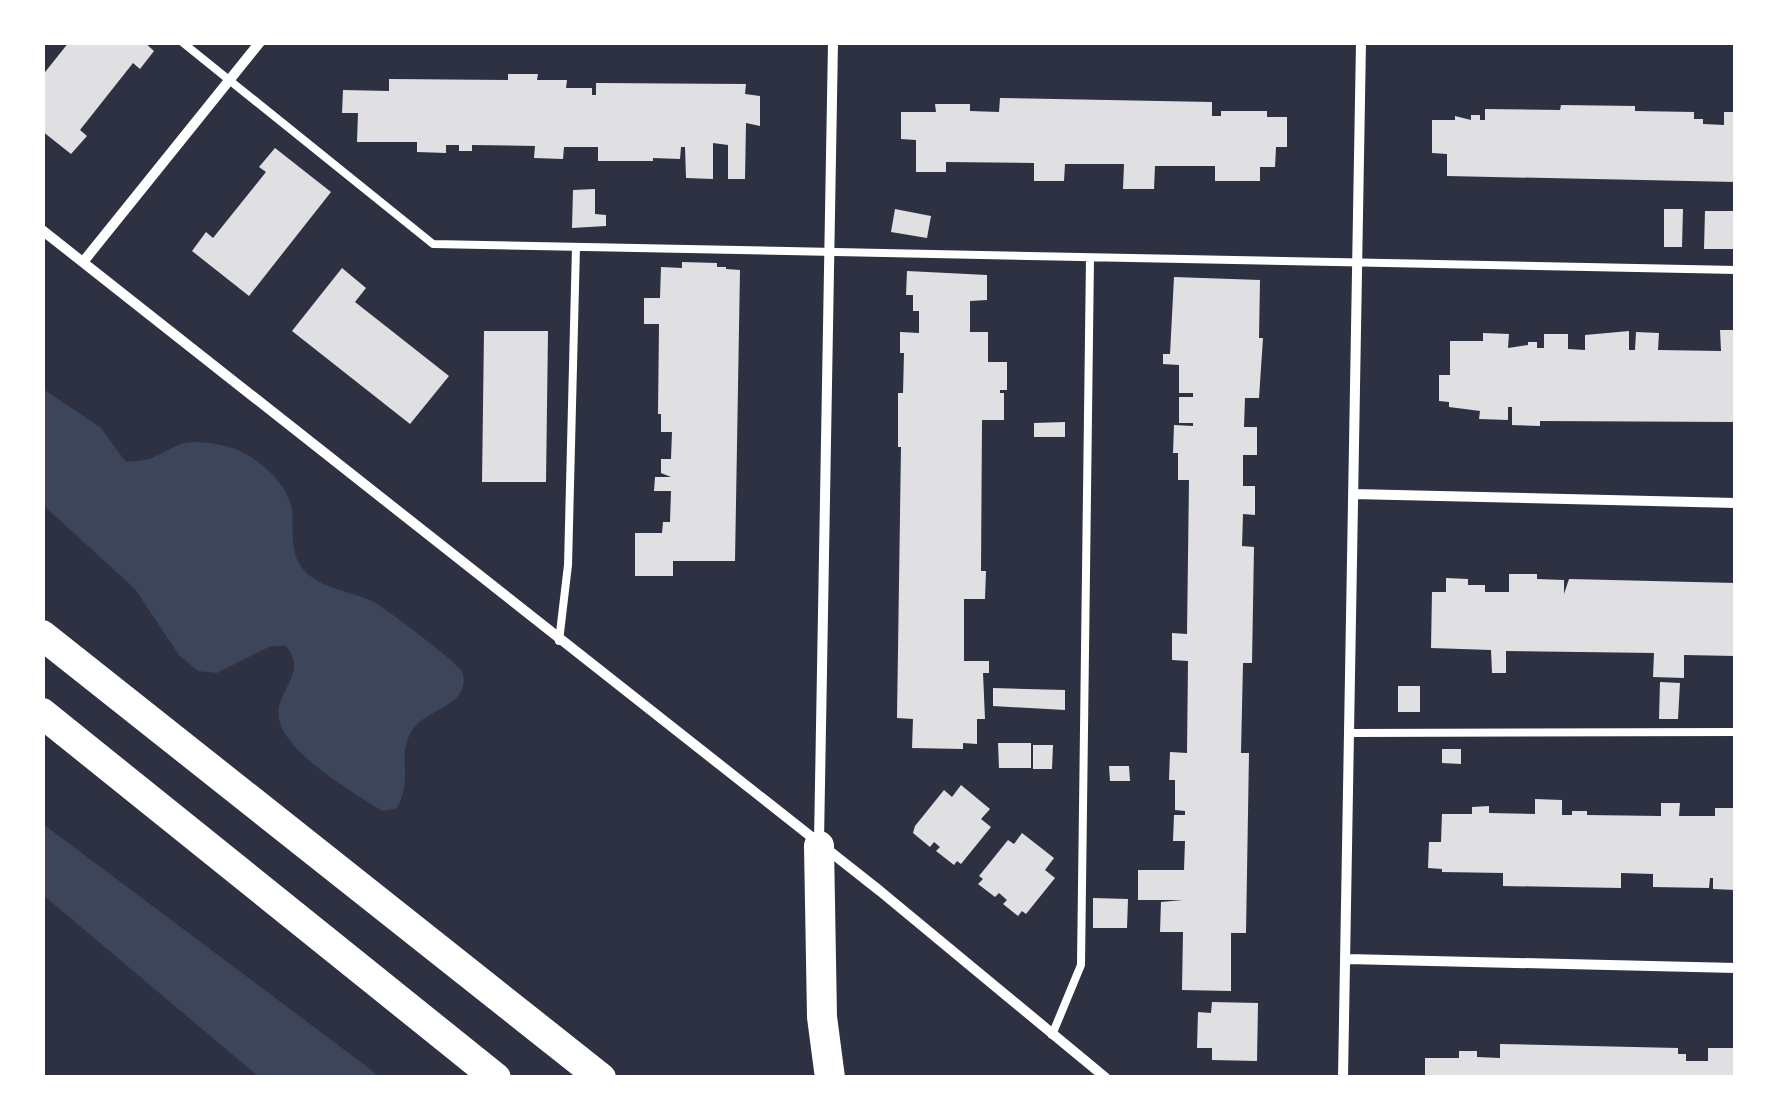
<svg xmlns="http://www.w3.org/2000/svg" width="1778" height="1120" viewBox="0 0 1778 1120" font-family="Manrope,sans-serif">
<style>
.green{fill:#3c4559}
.building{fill:#e0e0e3}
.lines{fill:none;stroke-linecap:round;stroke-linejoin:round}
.service{stroke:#fff;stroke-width:8}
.minor{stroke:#fff;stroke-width:10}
.motorway{stroke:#fff;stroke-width:30}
</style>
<rect width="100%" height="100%" fill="#2d3142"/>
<path class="green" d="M43 389 100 427 126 462C136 461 147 461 156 456 165 453 175 445 184 443 201 440 228 445 244 453 264 463 289 487 292 510 294 530 289 552 303 569 320 589 350 591 372 601 383 606 459 664 462 671 473 706 427 708 413 729 395 757 415 778 396 809L382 811C354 793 285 753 279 719 274 690 309 675 286 646H271L217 673 198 671 179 655 135 589 43 505Z
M43 824 366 1066 379 1077H259L43 895Z"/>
<path class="building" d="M69 42H144L154 51 140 69 133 63 80 130 87 136 71 154 42 131V76Z
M508 74H538L537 80H567L566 88H592V95H596V83L746 84 745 94 760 96V126L746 123 745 179H728V145L713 143V179L686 178 685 147H681L680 159 653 158V161H598V147H564L563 159 534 158 535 146 472 145V151H459V145H446V153L417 152V142H357L358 113H342L343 90 389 91V79L508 80Z
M1000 98 1212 102V116H1221V111H1267V117H1287V147H1276L1275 167H1260V181H1215V166H1155L1154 189H1123L1124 164H1065L1064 181H1034V163L946 162V172H916V140L901 139V112H936L935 104H970V111L999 112Z
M1561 105 1635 106V111L1694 112V119H1703V124L1724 125V112H1736V182L1447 176V154L1432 153V120H1455V116L1471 120V115H1480V120H1485V109L1560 110Z
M275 148 331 192 249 296 192 251 206 232 213 238 266 172 259 167Z
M595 189V214L606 215V226L572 228 573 190Z
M895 209 931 216 927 238 891 232Z
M1664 209H1683L1682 247H1664Z
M1705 211H1736V249H1704Z
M682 262 717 263V267H726V269L740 270 735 561H673V576H635V533H662L663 522H670L671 491H654L655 477H671L661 473V459H671L672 432H661V414H658L659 324H644V298H660L661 267 682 268Z
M342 268 366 288 355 302 449 376 410 424 292 331Z
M907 271 987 275V300L970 301V332H988V362H1007V390H1000V393H1004V420H982L981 571H986L985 599H964V661H989V673H983L985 719H977V744L963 743V749L912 748 913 719 897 718 901 447H898V393H903L904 353H900V332L919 333V311H913V295H906Z
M1174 277 1260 280 1259 338H1263L1259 398H1245L1244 427H1257V455H1243V486H1255V515L1243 514 1242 546 1254 547 1252 663H1243L1241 753H1249L1246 933H1231V991L1182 990 1183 932H1160L1161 902 1183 900H1138V870H1184L1185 841H1173L1174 815H1185V811L1175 810V780H1169L1170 752 1187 753 1188 661 1172 660V633L1187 634 1189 480H1178V453H1173L1174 425 1193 426V423H1179V397H1193V393H1179V365L1163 364V354H1170Z
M1720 330H1736V422L1540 421V426L1512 425V407H1508V420L1479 419 1480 411 1449 407V402L1439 401V375H1450V341H1483V333L1509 334 1508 348 1528 345V342H1537V348H1544V334H1568V349L1585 350V335L1629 331V350H1635L1636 332 1659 333 1658 350 1721 351Z
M484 331H548L546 482H482Z
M1065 422V437H1034V423Z
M1509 574H1537V579L1564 580V594L1569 579 1736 583V656L1684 655V678L1653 677 1654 653 1506 651V673H1492L1491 650 1431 648 1432 592H1446V578L1468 579V585H1485V592H1509Z
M1660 682 1680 683 1678 719H1659Z
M1398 686H1420V712H1398Z
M993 688 1065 690V710L993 706Z
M998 743H1031V768H999Z
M1033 745H1053L1052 769H1033Z
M1442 749H1461V764L1442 763Z
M1109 766H1129L1130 781H1110Z
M961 785 990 809 981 819 991 827 961 864 957 861 954 865 936 851 940 847 934 842 930 847 913 833 915 826 944 790 952 797Z
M1535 799 1562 800V815H1572V811H1587V815L1661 816V803H1680L1679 816H1715V808H1736V890L1713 889V878H1710L1709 888 1653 887V874L1621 873V888L1503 886V873L1442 872V869L1428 868 1429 842H1441L1442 814H1472V807L1489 806V813L1535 814Z
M1022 833 1054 858 1045 870 1055 878 1026 914 1022 911 1018 916 1003 904 1007 900 999 893 995 897 978 884 983 879 979 876 1008 840 1014 844Z
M1093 898 1128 899 1127 928H1093Z
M1212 1002 1258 1003 1257 1061 1212 1060V1048H1197L1198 1012 1211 1013Z
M1500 1044 1678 1048V1054H1686V1061H1708V1048H1736V1078H1425V1058H1459V1051H1477V1057L1500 1058Z"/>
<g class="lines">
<path class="service" d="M182 42 433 244 1736 270
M559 641 568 565 576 247
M1350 733 1736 732
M1052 1035 1081 965 1090 258"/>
<path class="minor" d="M42 230 880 891 1106 1078
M83 262 260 42
M1353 494 1736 503
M819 841 833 42
M1347 959 1736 968
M1343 1078 1361 42"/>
<path class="motorway" d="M42 635 601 1078
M42 713 496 1078
M819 846 822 1017 830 1078"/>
</g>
<rect width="1778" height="1120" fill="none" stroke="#ffffff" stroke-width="90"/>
</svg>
